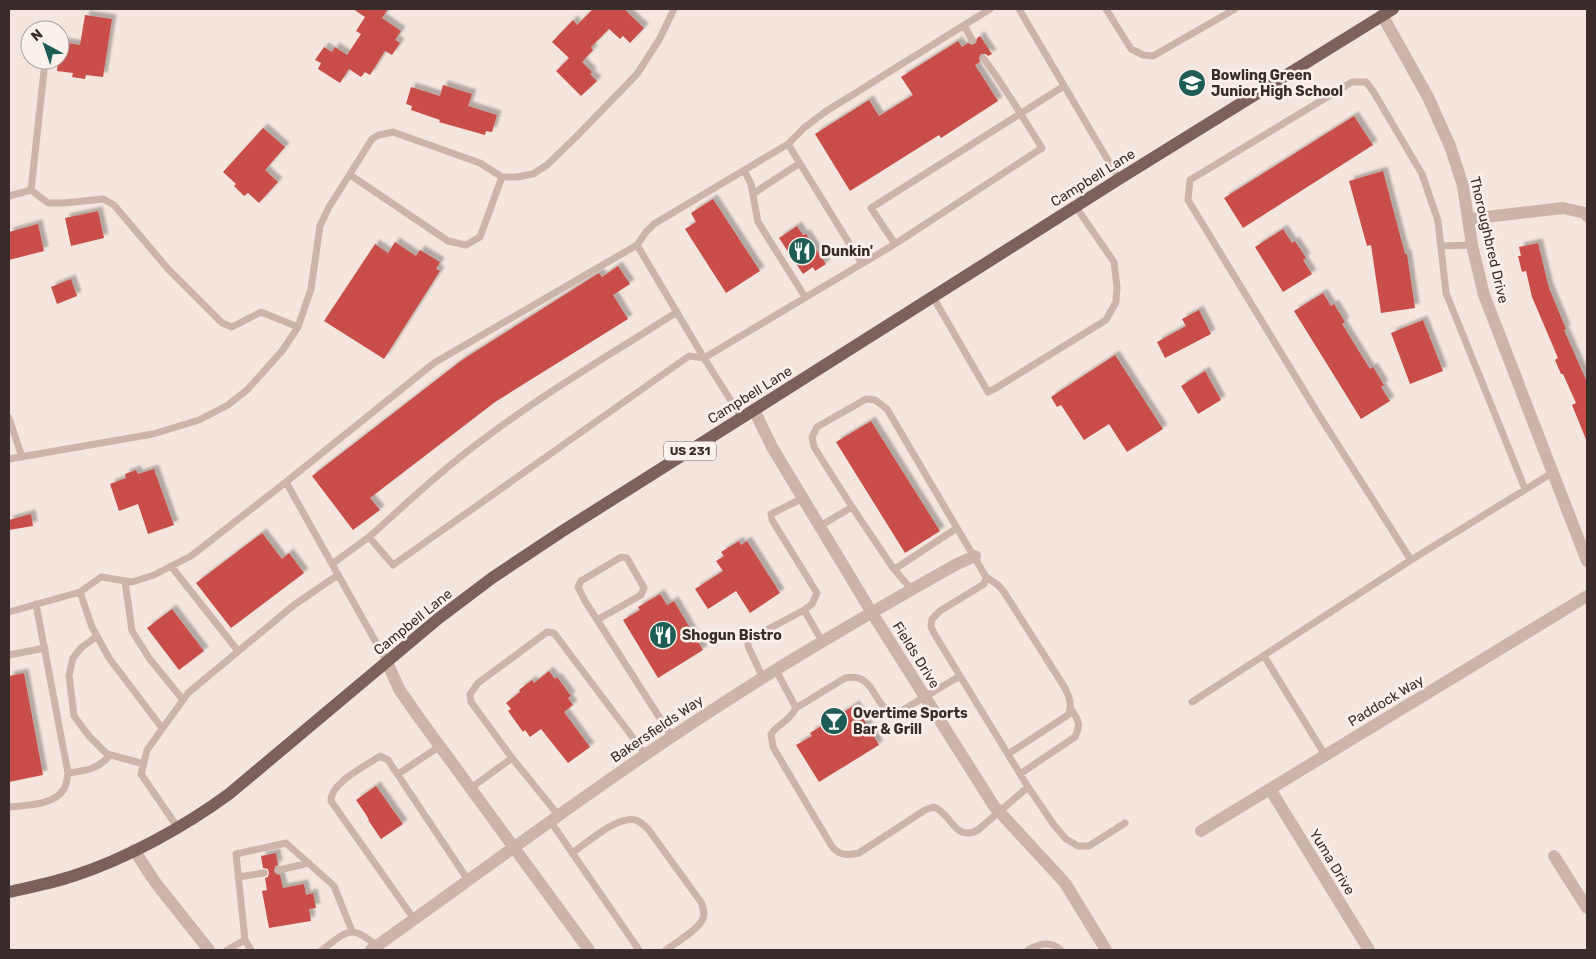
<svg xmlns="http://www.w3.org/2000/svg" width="1596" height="959" viewBox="0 0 1596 959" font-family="Rubik,sans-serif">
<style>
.building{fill:#c94e48;filter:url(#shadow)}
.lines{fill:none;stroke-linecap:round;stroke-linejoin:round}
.lane{stroke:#cdb4ab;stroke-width:7}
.street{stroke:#cdb4ab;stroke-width:12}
.primary{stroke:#7c605b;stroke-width:12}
.labels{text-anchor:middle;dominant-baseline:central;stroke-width:5;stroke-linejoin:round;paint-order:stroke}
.shield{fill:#fbf1ec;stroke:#746764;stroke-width:1}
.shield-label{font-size:12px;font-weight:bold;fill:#3a2c2a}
.poi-label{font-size:14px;font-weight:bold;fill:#3a2c2a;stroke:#fbf1ec;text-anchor:start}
.street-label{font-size:14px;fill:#3a2c2a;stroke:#fbf1ec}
</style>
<defs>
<filter id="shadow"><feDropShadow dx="4.5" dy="-4.5" stdDeviation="1" flood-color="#0004"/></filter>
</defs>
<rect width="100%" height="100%" fill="#f4e6df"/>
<path class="building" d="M353 9H388L382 18 401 31 395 40 400 43 392 55 385 51 370 75 365 72 361 77 349 69 340 83 318 69 321 63 315 60 324 47 332 52 335 47 347 55 361 34 356 31 365 17Z
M593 9H624L644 28 630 43 623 36 620 39 609 29 591 47 593 50 582 62 592 72 590 74 597 81 581 96 556 71 569 58 552 42 573 20 577 25Z
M85 15 112 19 103 77 86 75 85 79 72 77 73 73 57 71 58 60H60L61 42 80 45Z
M980 36 992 54 988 56 986 54H981L979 57 980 62 975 65 998 101 941 138 939 135 850 191 815 134 869 100 879 116 913 95 901 77 958 41 962 47 968 43 972 45 976 43 977 38Z
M443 85 472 94 468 106 497 115 492 132 486 131 485 135 439 122 440 120 411 110 412 106 406 104 411 87 440 96Z
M1354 116 1373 145 1243 228 1224 198Z
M263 128 285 147 265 170 278 182 259 203 248 193 244 196 234 186 236 184 223 172Z
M1383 171 1405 254H1407L1415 308 1381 313 1371 245 1367 246 1349 181Z
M713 199 760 271 726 293 685 229 696 222 691 213Z
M98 211 104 238 71 246 65 218Z
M38 224 44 251 9 260V232Z
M797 226 803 235 806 234 826 264 815 271 813 267 803 274 779 238Z
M1283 229 1292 243 1295 241 1306 258 1303 260 1312 274 1283 292 1255 247Z
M395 242 416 256 420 250 440 262 436 269 440 271 384 359 324 321 375 244 388 253Z
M1538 243 1549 288 1566 329 1564 330 1587 382V442L1572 405 1576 403 1563 374H1561L1555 360 1558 358 1532 297 1526 271 1522 272 1518 256H1521L1519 247Z
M618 266 630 284 613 295 628 319 495 402 370 498 380 510 353 530 312 476 462 360 594 276 599 273 602 277Z
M71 279 77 296 57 304 51 287Z
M1323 293 1331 306 1334 304 1345 322 1342 324 1370 369 1373 367 1384 385 1381 387 1390 401 1361 419 1294 311Z
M1199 310 1211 334 1165 358 1157 342 1186 326 1182 319Z
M1423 320 1443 371 1410 384 1391 333Z
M1115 355 1163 429 1127 452 1109 424 1084 440 1061 405 1057 407 1051 397Z
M1205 371 1221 400 1198 414 1181 386Z
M871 421 940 531 905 553 836 442Z
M154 469 174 525 148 534 138 504 119 511 110 484 126 478 125 474 136 470 138 474Z
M31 514 33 526 9 530V520Z
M262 533 282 559 289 553 304 573 231 628 196 583Z
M739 541 741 545 747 541 780 593 750 613 736 591 708 609 695 589 723 571 716 561 724 556 721 552Z
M660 594 667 605 674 601 703 650 658 678 623 620 640 610 638 607Z
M172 609 204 651 179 670 147 628Z
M549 671 555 679 557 677 571 696 568 698 573 705 564 712 590 747 568 763 541 729 530 737 525 730 523 732 508 711 511 709 506 703 520 692 519 690 532 680 534 683Z
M24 673 43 775 9 782V676Z
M855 705 879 745 819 782 796 745 812 736 810 733Z
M376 786 403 824 381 839 368 820H369L365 813 356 800Z
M276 853 278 865 275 866 274 871 276 874 280 875 283 888 304 884 306 895 313 893 316 908 309 909 311 921 269 928 262 891 267 890 265 878 268 877 269 873 268 869 263 868 261 856Z"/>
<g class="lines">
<path class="lane" d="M1019 9 1119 179
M1106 9 1131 49 1143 55 1153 56 1235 9
M964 25 972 40
M984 59C1005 87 1023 118 1042 148L895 244 871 208 1064 86
M788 144 805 127 825 112 990 9
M744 170 751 184 758 222 805 297
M502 177H517L533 174 547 165 577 136 637 74 659 40 674 9
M31 190 44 71
M754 193 800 163
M9 196 31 190 48 203H64L103 199 114 205 168 269 222 323 232 327 261 312 298 327
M637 245 646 232 654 224 788 144 862 264
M1441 246 1472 245
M933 297 988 392 996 388 1106 320 1116 302 1117 287 1114 262 1076 207
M9 418 22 457
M742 418 704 358 895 244
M9 459 153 434 199 420 228 405 247 390 282 351 298 327 311 289 320 226 329 207 372 139 379 135 393 132 480 163 502 177 480 237 466 245 448 241 350 175
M803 498 771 514 772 520 817 593 812 604 804 610 822 641
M852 507 814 447 812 437 817 427 866 399 875 400 887 409 957 528
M820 526 852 507 893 568 898 567 957 528 986 577 984 584 940 611 932 619 931 627 935 635 1028 787 1054 825 1066 839 1078 846H1089L1125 823
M369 537C407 503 444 468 485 438 546 392 613 353 677 312
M1411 560 1317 412 1188 200 1190 180 1352 82H1366L1373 91 1422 174 1438 221 1446 293 1525 489
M332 564 286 482 434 363 637 245 704 358
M171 566 238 651
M893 568 912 590
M986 577 998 585 1004 592 1065 688C1069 697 1073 705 1068 715L1008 754
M125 581 132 631 149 658 183 700
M80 592 101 577 132 582 154 575 191 556 286 482
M9 612 80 592 92 627 109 658 162 728
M597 620 641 595 644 588 627 558 621 557 581 581 578 587 585 601 672 737
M97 636 81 648 73 658 69 675 74 716 89 736 107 754 144 764
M9 655 45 648
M1264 656 1325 755
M387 662 332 564 369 537 393 565 689 356 704 358
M776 670 796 708C789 722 779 723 771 734L773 747 831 845C838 855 846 856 859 853L925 810 934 807C953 815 954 842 978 830L1028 787
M763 678 748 646V640L804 610
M1192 702 1411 560 1552 473
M796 708 845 678C880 671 871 717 901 711L960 676
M512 758 559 816
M68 773C85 771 99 769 110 755
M398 774 440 746
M1020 774 1075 737C1081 724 1079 721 1071 709
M471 788 512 758 471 702 470 694 478 683 547 632 554 633 646 755
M9 807C26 805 53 806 64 789 67 785 67 778 68 773L36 604
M551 822 639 950
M178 828 141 774 147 750 188 693 294 605 338 575
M572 853C587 843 618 815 635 820 640 821 644 825 648 829L701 902C703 907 705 912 703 918 700 929 675 943 666 950
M279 870 309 863
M238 877 264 873
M414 919 331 801C330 783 366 766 380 756L388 760 468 880
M245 940 236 854 286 843 334 886 352 931
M227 950 245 940 251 950
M322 950C348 931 350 923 377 946
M1028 950C1039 944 1050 940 1061 950"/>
<path class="street" d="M1382 15 1428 97 1450 146 1463 186 1472 245 1484 295 1587 561
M1469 219 1563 208 1585 213 1587 216
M754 410 772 447 872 613 994 806 1065 883 1106 950
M387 662 399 689 417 715 589 950
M1270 789 1369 950
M1201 831 1587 596
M134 850 155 882 209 950
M1554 856 1587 908
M371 950C485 869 597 785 714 709 793 657 875 610 957 564L975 556"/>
<path class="primary" d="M9 892C30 887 52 883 73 876 126 859 184 827 229 794L439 618 492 578 561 532 1119 179 1393 9"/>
</g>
<defs>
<g id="school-disc" transform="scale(1.4375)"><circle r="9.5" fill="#1e5d55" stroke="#fbf1ec"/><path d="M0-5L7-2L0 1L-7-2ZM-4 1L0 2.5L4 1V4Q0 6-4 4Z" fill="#fff"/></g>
<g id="restaurant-disc" transform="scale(1.4375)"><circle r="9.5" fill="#1e5d55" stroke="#fbf1ec"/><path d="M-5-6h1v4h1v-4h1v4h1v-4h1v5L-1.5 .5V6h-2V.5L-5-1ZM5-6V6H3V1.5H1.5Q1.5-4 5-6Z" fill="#fff"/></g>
<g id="bar-disc" transform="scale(1.4375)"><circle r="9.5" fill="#1e5d55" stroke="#fbf1ec"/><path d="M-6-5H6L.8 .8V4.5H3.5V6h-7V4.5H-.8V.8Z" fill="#fff"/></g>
</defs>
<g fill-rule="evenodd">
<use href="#school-disc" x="1192" y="83"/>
<use href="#restaurant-disc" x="802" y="251"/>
<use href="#restaurant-disc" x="663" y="635"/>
<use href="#bar-disc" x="834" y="721"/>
</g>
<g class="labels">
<rect class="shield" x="664" y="441.5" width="52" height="19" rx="4"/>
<g class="shield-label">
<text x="690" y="451">US 231</text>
</g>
<g class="poi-label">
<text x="1211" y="75">Bowling Green<tspan x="1211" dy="16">Junior High School</tspan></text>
<text x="821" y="251">Dunkin'</text>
<text x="682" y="635">Shogun Bistro</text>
<text x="853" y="713">Overtime Sports<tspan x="853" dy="16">Bar &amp; Grill</tspan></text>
</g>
<g class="street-label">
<text transform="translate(1093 178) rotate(-32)">Campbell Lane</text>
<text transform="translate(1489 240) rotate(77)">Thoroughbred Drive</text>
<text transform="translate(750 395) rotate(-32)">Campbell Lane</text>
<text transform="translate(413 622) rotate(-39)">Campbell Lane</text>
<text transform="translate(916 655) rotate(58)">Fields Drive</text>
<text transform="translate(1386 701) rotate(-31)">Paddock Way</text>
<text transform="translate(657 729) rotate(-34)">Bakersfields Way</text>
<text transform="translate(1332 862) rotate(59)">Yuma Drive</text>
</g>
</g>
<rect width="1596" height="959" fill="none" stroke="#3a2c2a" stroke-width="20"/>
<g transform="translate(45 45) rotate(320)"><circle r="24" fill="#fbf1ec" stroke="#aea29e"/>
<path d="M0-4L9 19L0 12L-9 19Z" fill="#1e5d55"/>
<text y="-8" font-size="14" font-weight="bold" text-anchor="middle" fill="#3a2c2a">N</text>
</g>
</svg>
